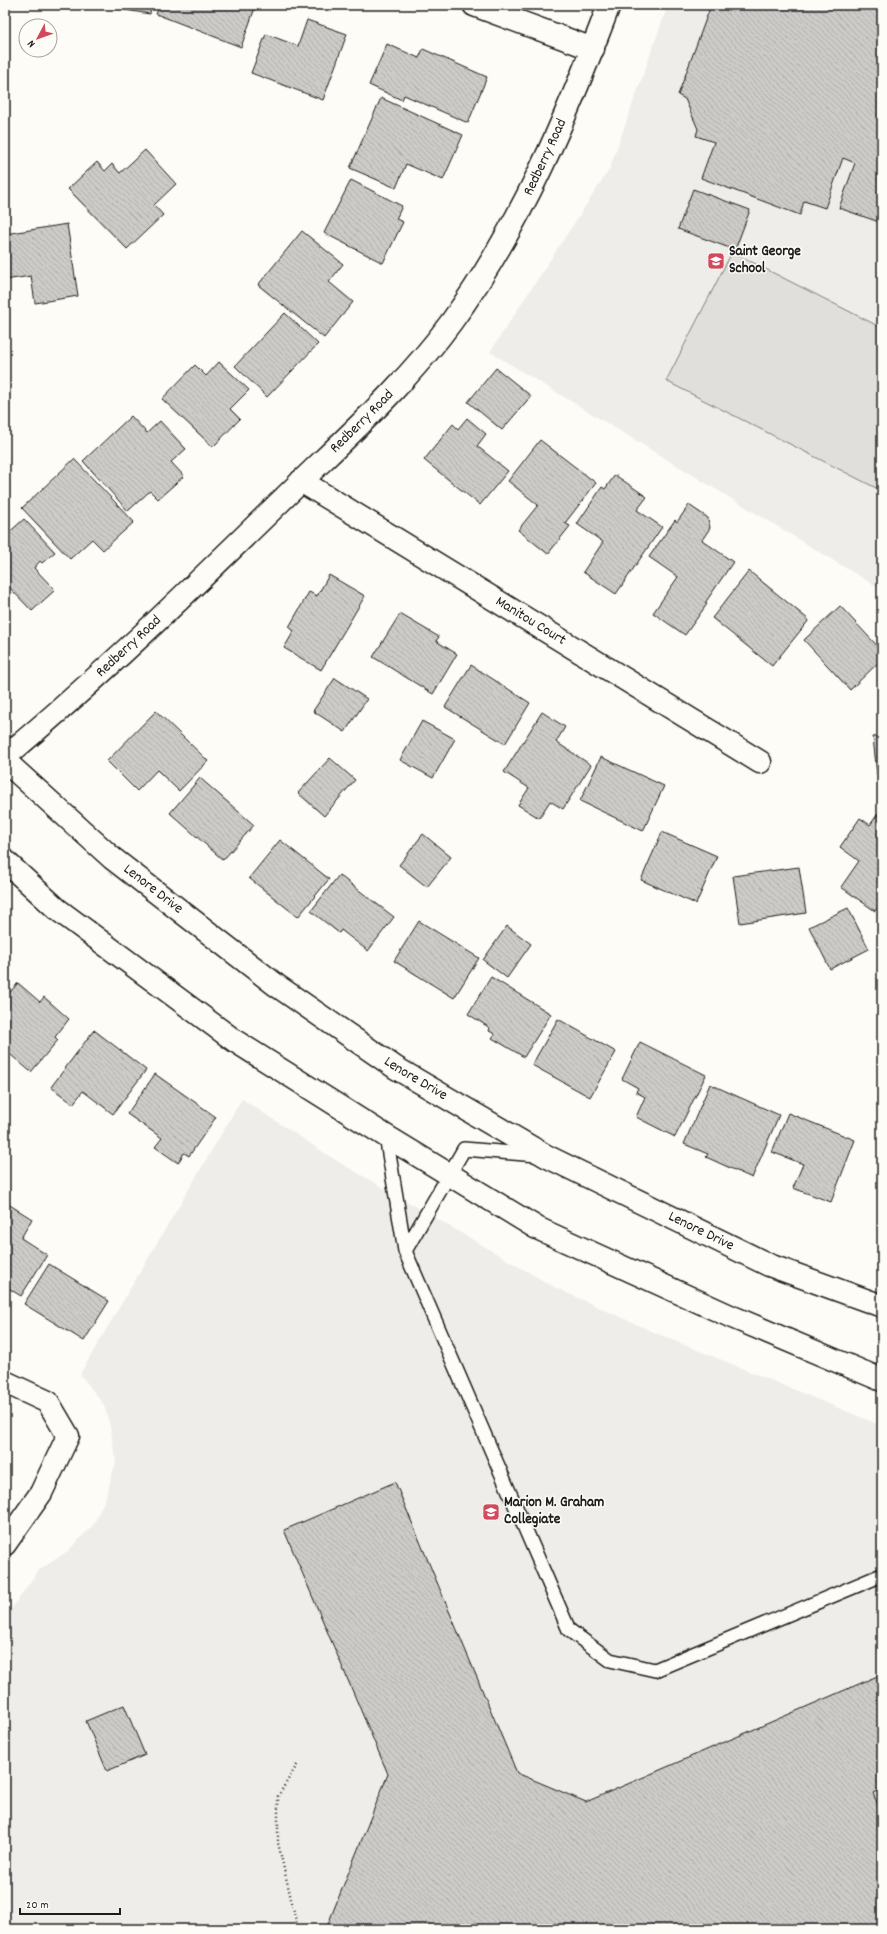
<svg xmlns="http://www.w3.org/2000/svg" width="887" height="1934" viewBox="0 0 887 1934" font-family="Dekko,sans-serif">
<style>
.built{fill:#eeede9}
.garden{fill:#e0dfdb;stroke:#7e7e7c}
.building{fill:url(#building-back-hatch);stroke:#1c1c1c}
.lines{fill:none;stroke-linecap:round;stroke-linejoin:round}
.service-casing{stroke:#1c1c1c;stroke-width:16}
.minor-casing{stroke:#1c1c1c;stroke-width:25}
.tertiary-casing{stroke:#1c1c1c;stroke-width:25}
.secondary-casing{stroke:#1c1c1c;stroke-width:25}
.path{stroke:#1c1c1c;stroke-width:2.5;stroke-dasharray:1 3;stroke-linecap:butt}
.service{stroke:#fdfcf7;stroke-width:13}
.minor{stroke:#fdfcf7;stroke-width:22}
.tertiary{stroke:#fdfcf7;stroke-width:22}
.secondary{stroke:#fdfcf7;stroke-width:22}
.labels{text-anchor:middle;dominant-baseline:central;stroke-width:3;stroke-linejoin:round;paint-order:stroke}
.street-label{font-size:15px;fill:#1c1c1c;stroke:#fdfcf7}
.poi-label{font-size:15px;font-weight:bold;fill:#1c1c1c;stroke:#fdfcf7;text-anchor:start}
</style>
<defs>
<pattern id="building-back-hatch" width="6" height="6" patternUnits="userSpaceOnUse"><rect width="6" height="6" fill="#cccbc8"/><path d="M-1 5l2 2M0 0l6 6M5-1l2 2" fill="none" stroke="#afaeab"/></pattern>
</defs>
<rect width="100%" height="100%" fill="#fdfcf7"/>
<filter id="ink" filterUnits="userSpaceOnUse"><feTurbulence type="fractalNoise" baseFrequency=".025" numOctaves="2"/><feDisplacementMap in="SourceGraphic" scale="8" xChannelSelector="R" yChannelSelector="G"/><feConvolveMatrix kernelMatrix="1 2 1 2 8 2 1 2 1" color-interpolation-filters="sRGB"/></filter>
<g filter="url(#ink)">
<path class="built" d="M668 5H882V590L490 352 609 170Z
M242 1099 337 1161 554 1287 651 1331 882 1426V1929H5V1618L38 1571 68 1551 94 1524 105 1499 116 1462 110 1426 104 1405 80 1374Z"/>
<path class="garden" d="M732 252 882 328V491L666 381Z"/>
<path class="building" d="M94 5H151L150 14Z
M160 5H256L241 47 156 14Z
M711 5H882V223L839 208 855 163 843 158 825 208 804 201 800 215 701 178 714 142 696 136 698 129 685 99 678 95Z
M307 20 347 34 323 100 251 73 266 34 298 46Z
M387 44 419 58 423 49 487 77 468 123 404 95 402 100 369 85Z
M381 98 463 135 443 180 406 164 396 188 350 168Z
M145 150 176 184 154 205 163 215 127 249 68 189 97 162 105 171 112 164 120 173Z
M351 180 402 206 396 219 403 222 383 263 324 233Z
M693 189 750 210 735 250 678 229Z
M67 224 78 296 35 303 31 276 5 280V234Z
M302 231 343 264 329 282 353 302 324 338 258 285Z
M285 313 318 344 267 397 235 366Z
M219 362 249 390 230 409 240 419 213 447 162 399 195 365 206 376Z
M496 368 531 396 502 430 468 402Z
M131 416 147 433 160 421 186 449 171 462 184 476 158 499 150 491 128 511 83 461Z
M467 418 486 434 477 446 508 471 480 505 424 460 453 424 458 429Z
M540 440 596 483 565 523 570 526 548 554 518 530 538 505 508 481Z
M74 459 134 522 103 550 92 539 70 559 22 508Z
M615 475 647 497 637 510 662 527 616 594 583 572 603 542 577 524 602 487 605 489Z
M689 505 708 518 710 528 702 540 733 562 705 603 707 604 685 635 653 613 678 577 649 557 675 520 677 522Z
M24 519 55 552 42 563 40 561 34 568 55 590 32 611 5 583V536Z
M749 571 809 620 772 666 712 618Z
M329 575 365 596 321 670 284 648 294 631 289 627 309 592 317 596Z
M840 606 882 651V659L850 690 804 640Z
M400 614 439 637 436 641 457 654 433 694 373 657Z
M5 634 10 638 5 643Z
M471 665 530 703 505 744 445 707Z
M335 678 367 699 345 732 313 711Z
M882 694V727L879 695Z
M156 711 208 761 179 791 157 770 137 791 107 761Z
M542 712 565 727 556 742 591 765 563 809 550 801 539 818 518 805 529 788 504 772Z
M422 721 455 739 433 778 400 760Z
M882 736V775H877L873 737Z
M601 757 664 786 643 831 580 801Z
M330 758 355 780 324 816 298 793Z
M200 778 254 825 223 860 170 813Z
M882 808V870L880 874 882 875V902L875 911 841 887 859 861 840 847 860 818 870 825Z
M662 832 717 856 696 904 641 880Z
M423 834 451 857 427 887 399 865Z
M280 840 329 879 298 917 249 878Z
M799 867 806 913 740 923 733 876Z
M339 875 394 917 368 951 341 930 339 933 311 911Z
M848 908 869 949 830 969 809 927Z
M419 921 479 958 454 998 394 961Z
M507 926 531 944 507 978 483 960Z
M491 977 551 1014 524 1057 492 1038 495 1034 489 1031 490 1028 468 1014Z
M18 983 40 1002 44 997 69 1019 55 1037 58 1040 31 1072 5 1050V998Z
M558 1019 616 1052 590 1097 532 1065Z
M94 1030 146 1070 113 1114 83 1091 73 1104 51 1087Z
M640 1042 706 1075 675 1137 636 1117 645 1097 636 1092 638 1088 622 1079Z
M155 1074 216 1117 189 1156 184 1153 178 1163 155 1147 162 1138 127 1114Z
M710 1084 779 1115 752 1178 706 1157 708 1154 684 1144Z
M788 1113 855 1140 831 1202 793 1188 803 1164 772 1152Z
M5 1202 32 1219 21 1238 47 1255 21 1296 5 1286Z
M49 1264 109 1301 84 1341 24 1304Z
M395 1482 517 1773 586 1802 882 1674V1789L873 1793 882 1815V1929H326L388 1774 284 1530Z
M124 1705 145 1755 107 1771 86 1721Z"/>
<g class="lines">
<g class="service-casing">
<path id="service" d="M386 1136 405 1251 569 1630 610 1660 655 1670 882 1575
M405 1251 464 1149 537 1155"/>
</g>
<g class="minor-casing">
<g id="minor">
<path d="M474 5 593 49"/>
<path id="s1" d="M301 481 760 762"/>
<path d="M5 1382 48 1402 68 1436 41 1493 5 1544"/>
</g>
</g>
<g class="tertiary-casing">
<g id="tertiary">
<path id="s2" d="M5 757C102 676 193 587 283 499 341 442 404 387 452 321 521 226 568 114 609 5"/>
</g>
</g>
<g class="secondary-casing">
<g id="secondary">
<path id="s3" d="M5 761 112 858 276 985 396 1068 546 1156 769 1265 882 1306"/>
<path d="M5 861 57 909 235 1041 386 1136 537 1228 730 1316 882 1380"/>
</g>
</g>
<path class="path" d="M297 1765 278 1796V1843L298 1929"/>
<use href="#service" class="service"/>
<use href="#minor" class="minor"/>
<use href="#tertiary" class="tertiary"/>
<use href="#secondary" class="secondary"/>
</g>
</g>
<defs>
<g id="school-square" transform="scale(0.9)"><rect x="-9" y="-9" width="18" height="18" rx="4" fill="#d1495b" stroke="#fdfcf7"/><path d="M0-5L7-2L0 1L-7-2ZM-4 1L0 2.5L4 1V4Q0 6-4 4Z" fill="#fff"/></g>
</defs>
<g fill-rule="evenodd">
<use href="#school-square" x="716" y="261"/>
<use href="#school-square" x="491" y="1512"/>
</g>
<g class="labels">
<g class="street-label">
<text stroke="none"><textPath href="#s2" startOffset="814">Redberry Road</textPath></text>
<text stroke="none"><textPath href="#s2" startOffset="490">Redberry Road</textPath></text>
<text stroke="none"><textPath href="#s1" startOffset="269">Manitou Court</textPath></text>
<text stroke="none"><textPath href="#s2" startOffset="166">Redberry Road</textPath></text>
<text stroke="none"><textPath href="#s3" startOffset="196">Lenore Drive</textPath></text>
<text stroke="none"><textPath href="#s3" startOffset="520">Lenore Drive</textPath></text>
<text stroke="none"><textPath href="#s3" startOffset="844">Lenore Drive</textPath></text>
</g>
<g class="poi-label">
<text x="729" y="252">Saint George<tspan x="729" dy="17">School</tspan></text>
<text x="504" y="1503">Marion M. Graham<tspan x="504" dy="17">Collegiate</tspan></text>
</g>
</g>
<rect width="887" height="1934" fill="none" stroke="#fdfcf7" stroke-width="20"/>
<rect x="10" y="10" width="867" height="1914" fill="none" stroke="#1c1c1c" stroke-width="1.5" filter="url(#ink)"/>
<g transform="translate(38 38) rotate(229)"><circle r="19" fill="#fdfcf7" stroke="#a3a29f"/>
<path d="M0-3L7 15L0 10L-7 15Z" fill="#d1495b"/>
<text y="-6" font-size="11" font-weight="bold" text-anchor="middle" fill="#1c1c1c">N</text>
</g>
<path d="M20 1908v6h100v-6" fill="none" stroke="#1c1c1c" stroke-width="2"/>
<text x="26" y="1908" font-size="12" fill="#1c1c1c" stroke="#fdfcf7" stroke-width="3" paint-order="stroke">20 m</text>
</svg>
